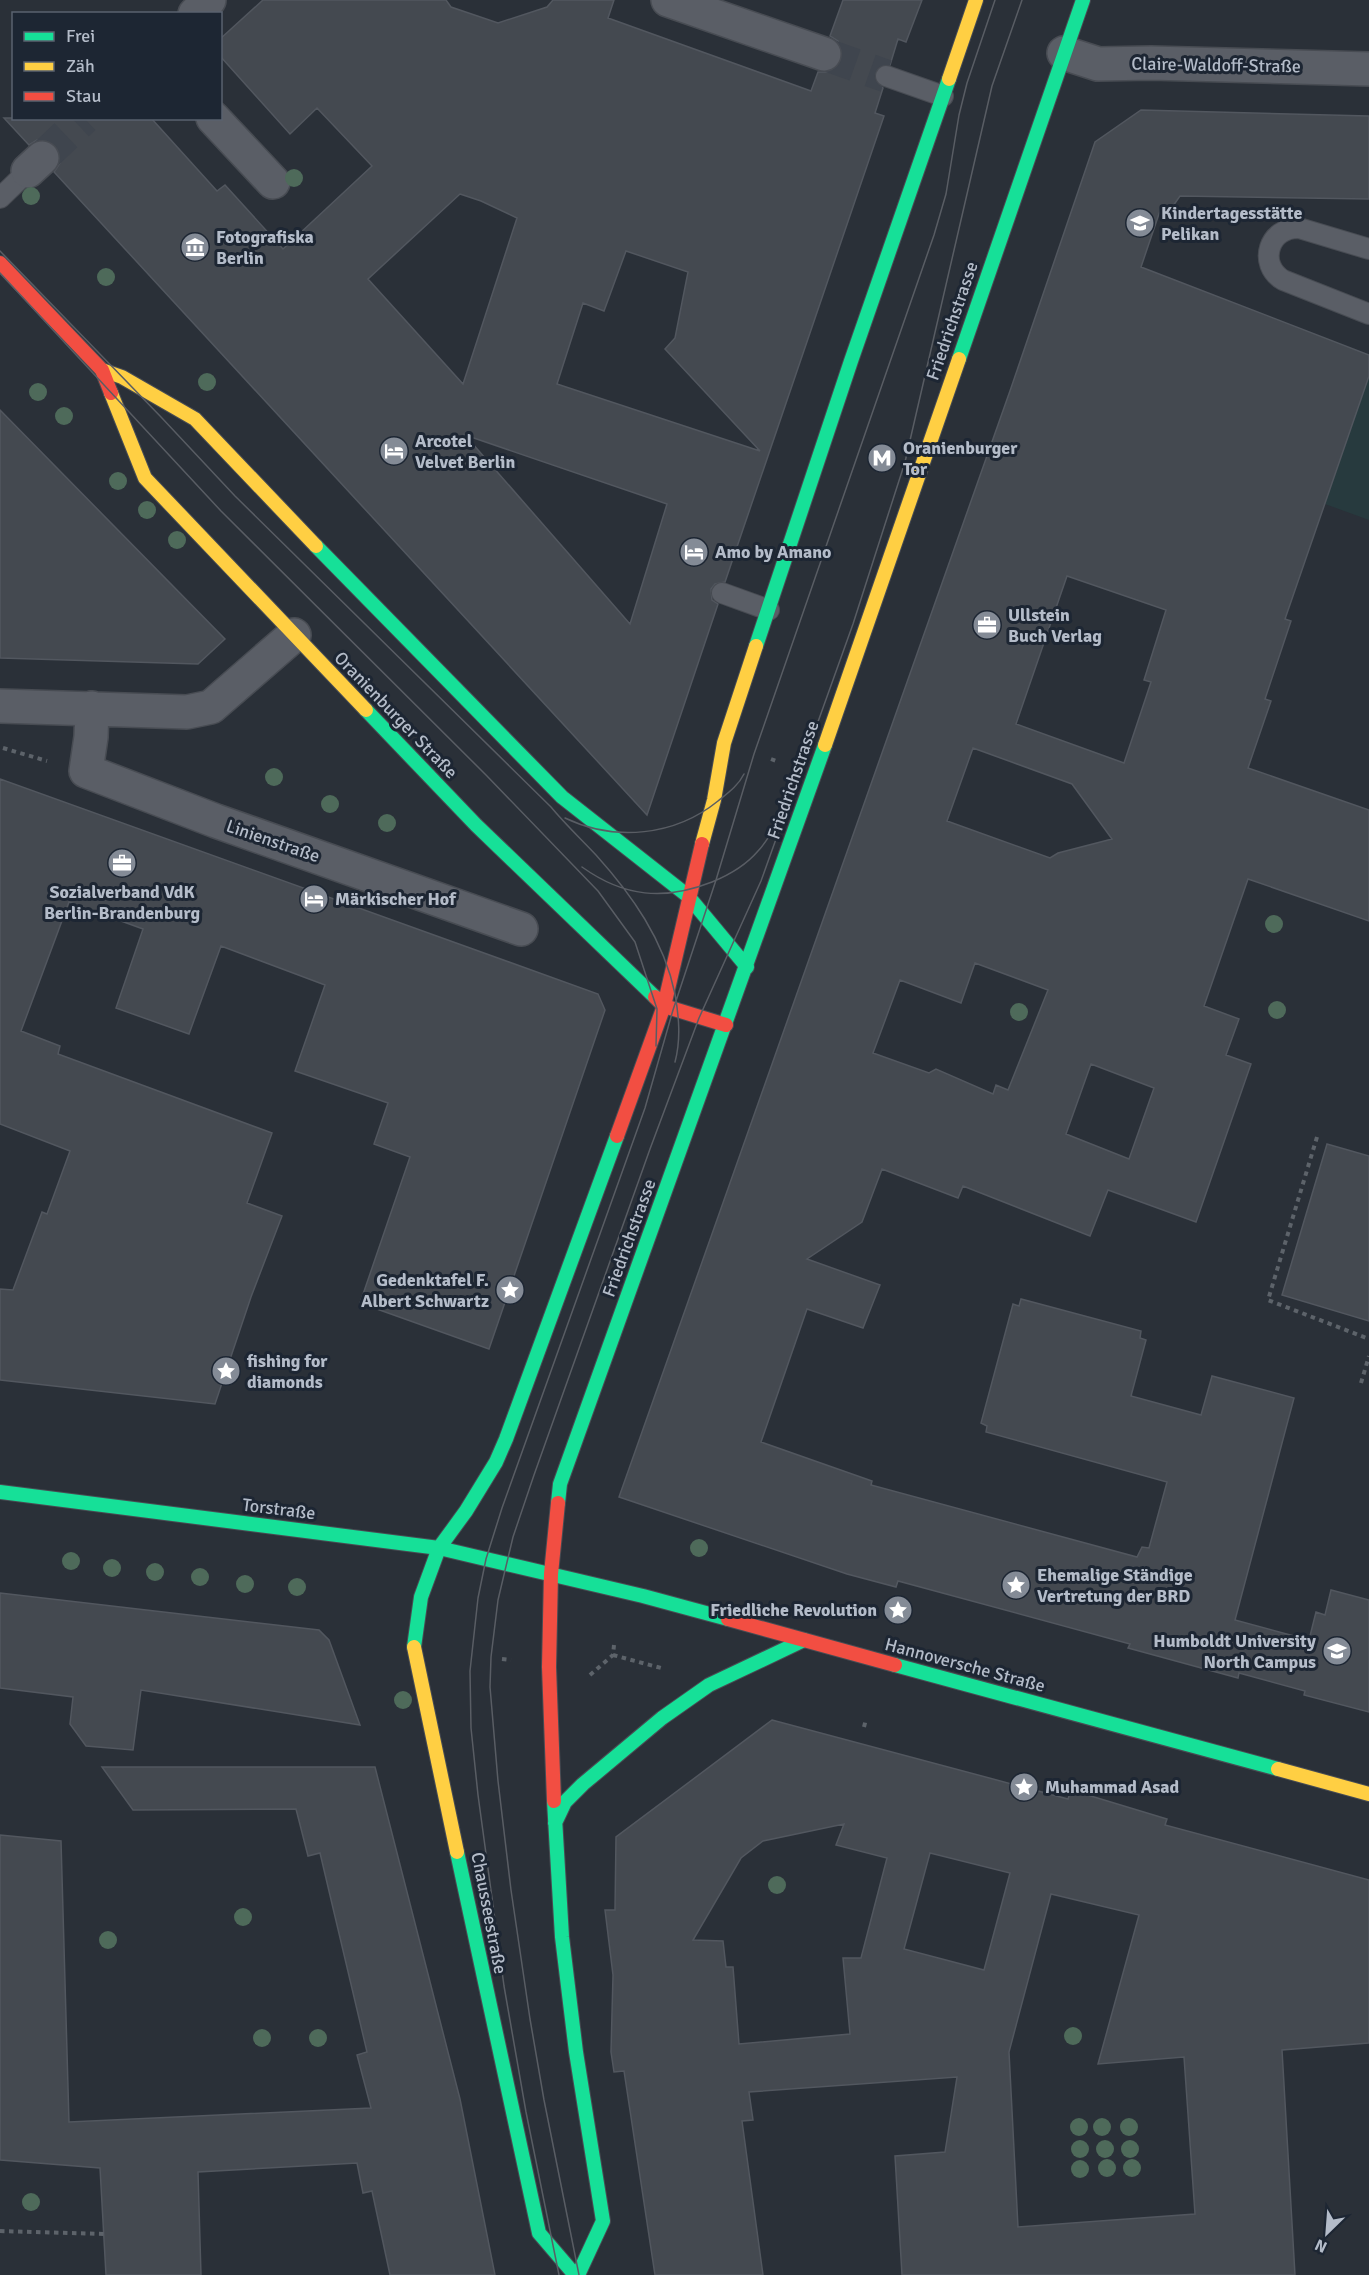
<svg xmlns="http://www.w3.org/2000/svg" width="1369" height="2275" viewBox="0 0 1369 2275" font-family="Signika,sans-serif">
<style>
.green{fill:#273a3e}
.building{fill:#444950;stroke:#52575f;stroke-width:1.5;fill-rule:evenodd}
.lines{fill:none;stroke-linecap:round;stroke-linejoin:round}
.street-tunnel{stroke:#3f454e;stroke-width:33;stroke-dasharray:33 16;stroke-linecap:butt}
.lane-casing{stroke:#484c53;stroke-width:22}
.street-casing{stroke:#484c53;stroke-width:36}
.fast-casing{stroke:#484c53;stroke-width:16}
.slow-casing{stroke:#484c53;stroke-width:16}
.jam-casing{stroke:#484c53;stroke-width:16}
.path{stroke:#5d636a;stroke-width:4;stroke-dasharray:4.5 4.5;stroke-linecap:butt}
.lane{stroke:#5a5e66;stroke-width:20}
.street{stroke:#5a5e66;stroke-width:33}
.fast{stroke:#16e098;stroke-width:14}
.slow{stroke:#ffcf43;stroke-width:14}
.jam{stroke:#f24e42;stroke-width:14}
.tram{stroke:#595d64;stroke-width:1.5}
.tree{fill:#4e6a5a}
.labels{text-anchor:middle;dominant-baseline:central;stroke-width:6;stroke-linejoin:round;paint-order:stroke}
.street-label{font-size:18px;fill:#b4bcc9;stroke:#1d2633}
.poi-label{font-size:18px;font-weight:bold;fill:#b4bcc9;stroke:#1d2633;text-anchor:start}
</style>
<rect width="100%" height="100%" fill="#2a3038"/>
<path class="green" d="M1369 376V520L1325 504Z"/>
<path class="building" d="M263 0H446L451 7 498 23 547 7 553 0H614L608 18 811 91 818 72H828L837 68 841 61 842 50 838 41 830 36 843 0H922L906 42 898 39 890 65 879 67 875 73 877 83 883 88 875 113 884 116 725 582 715 584 711 589 712 600 718 604 647 815 54 172 60 163V153L56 146 47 140H37L29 145 4 118H151L217 191 225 185 283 249 372 166 317 108 290 134 220 56V39ZM460 194 481 201 517 218 463 384 368 279ZM626 251 688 272 675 338 665 349 760 451 557 384 583 303 604 311ZM465 435 667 504 630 624Z
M1141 110 1369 116V199L1180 196 1173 206 1161 208 1141 267 1369 355V376L1285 619 1291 621 1265 699 1271 701 1248 768 1369 810V921L1248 879 1204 1006 1239 1019 1226 1055 1251 1064 1196 1222 1108 1190 1090 1236 963 1186 958 1198 882 1169 862 1222 807 1259 880 1285 863 1328 807 1309 761 1442 872 1481 871 1485 1137 1557 1142 1547 1149 1548 1167 1482 986 1432 987 1426 981 1423 1013 1304 1019 1306 1021 1299 1141 1331 1140 1338 1146 1340 1131 1396 1201 1415 1212 1376 1294 1398 1235 1620 1309 1640 1316 1612 1325 1615 1331 1590 1369 1600V1712L1304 1695 1305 1691 1239 1673 1238 1678 1128 1648 1130 1644 898 1581 896 1587 847 1574 619 1497 1011 388 1095 142ZM1067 576 1166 610 1144 680 1151 682 1124 763 1016 724ZM973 748 1072 784 1112 839 1058 853 1050 858 947 821ZM975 963 1048 990 1008 1090 996 1085 993 1094 936 1069 929 1073 873 1053 900 980 961 1003ZM1091 1064 1154 1088 1129 1159 1066 1134Z
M0 410 225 639 198 664 0 658Z
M0 779 598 994 605 1010 489 1349 360 1303 410 1157 374 1144 388 1103 295 1071 325 985 221 946 189 1034 116 1008 143 929 69 902 21 1031 60 1046 58 1054 272 1133 247 1203 282 1216 251 1297 215 1404 0 1380V1289L13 1290 42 1212 47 1214 70 1151 0 1124Z
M1327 1144 1369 1156V1321L1282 1295Z
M0 1593 319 1630 329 1640 360 1725 141 1690 133 1750 86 1746 70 1724 73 1697 0 1688Z
M772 1720 1068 1799 1071 1790 1167 1819 1165 1825 1369 1880V2043L1282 2050 1295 2275H902L895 2156 945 2152 957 2077 749 2092 753 2120 742 2121 763 2275H655L624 2071 614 2072 611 2052 613 1975 605 1910H615L616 1837ZM844 1824 836 1845 887 1858 861 1958H843L850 2034 739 2044 733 1967H726L723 1941 693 1940 741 1858 763 1841ZM930 1853 1010 1873 984 1970 904 1949ZM1051 1894 1139 1915 1098 2064 1184 2057 1195 2214 1018 2227 1009 2052Z
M102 1767H375L460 2099 495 2275H390L372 2191 363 2193 357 2163 198 2172 201 2275H106L100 2168 0 2160V1835L61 1841 69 2122 371 2108 357 2055 367 2052 320 1853 308 1856 296 1809 133 1810Z"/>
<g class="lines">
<path class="street-tunnel" d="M824 54 886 76
M42 158 84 118"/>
<g class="lane-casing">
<path id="lane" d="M886 76 943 96
M0 198 28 171
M1369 249 1299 228C1269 227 1257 264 1283 280L1369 314
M722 593 769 610"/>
</g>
<g class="street-casing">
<path id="street" d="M668 0 824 54
M195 14 209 0
M1064 53 1098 64 1151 63 1369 69
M213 118 273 182
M28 171 42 158
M0 706 187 712 211 707 294 635
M92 708 91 737 86 771 216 821 521 929"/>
</g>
<g class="fast-casing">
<path id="fast" d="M959 359 1083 0
M316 546 562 797 688 896 747 967
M756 646 851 361 949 79
M366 710 476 825 655 997
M0 1492 439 1548 643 1596 728 1619
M558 1503 560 1484 825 745
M414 1647 421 1597 439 1548 466 1511 496 1462 506 1439 617 1136
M895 1665 1278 1769
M554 1801 562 1937 576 2052 603 2221 578 2275
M555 1823 565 1802 583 1784 662 1718 709 1685 804 1640
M457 1852 539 2233 575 2275"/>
</g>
<g class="slow-casing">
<path id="slow" d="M949 79 976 0
M102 370 122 377 195 419 316 546
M111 393 145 478 366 710
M825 745 959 359
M702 844 714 800 724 743 756 646
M414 1647 457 1852
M1278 1769 1369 1794"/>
</g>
<g class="jam-casing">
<path id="jam" d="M0 263 102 370 111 393
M655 997 664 1006 726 1025
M617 1136 664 1006 702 844
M728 1619 895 1665
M554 1801 549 1667 551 1574 558 1503"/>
</g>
<path class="path" d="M3 748 47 761
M771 759 779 762
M1317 1137 1268 1300 1369 1339
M1361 1383 1369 1356
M613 1655 661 1668
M502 1659 511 1660
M590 1675 613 1655 614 1645
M864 1727 866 1719
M0 2231 104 2234"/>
<use href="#lane" class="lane"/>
<use href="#street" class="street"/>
<use href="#fast" class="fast"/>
<use href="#slow" class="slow"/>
<use href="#jam" class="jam"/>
<path class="tram" d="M0 251 161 417 235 496 551 807C565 824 581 839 596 855 632 895 664 940 675 994 679 1017 681 1039 675 1062
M0 273 221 511 486 775 598 891 635 942 657 1009 656 1046
M565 818C615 842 675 836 718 801 728 793 738 786 744 774
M582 867C624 897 664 901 712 882 729 875 747 864 758 851 764 845 769 836 774 829
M559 2275 526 2112 504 1986 478 1795 471 1728 470 1671 478 1598 486 1559 502 1508 645 1108 673 1010 716 880 754 754 934 235 946 194 959 115 967 83 995 0
M579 2275 544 2100 530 2019 511 1890 498 1781 490 1687 491 1657 498 1600 513 1537 534 1475 650 1149 699 1018 761 881 853 624 905 462 992 86 1022 0"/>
</g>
<g class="tree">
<circle cx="294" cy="178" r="9"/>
<circle cx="31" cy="196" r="9"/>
<circle cx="106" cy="277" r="9"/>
<circle cx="207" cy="382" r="9"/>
<circle cx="38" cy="392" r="9"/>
<circle cx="64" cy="416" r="9"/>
<circle cx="118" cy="481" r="9"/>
<circle cx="147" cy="510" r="9"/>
<circle cx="177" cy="540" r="9"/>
<circle cx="274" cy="777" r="9"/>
<circle cx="330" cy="804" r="9"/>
<circle cx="387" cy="823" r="9"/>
<circle cx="1274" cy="924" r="9"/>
<circle cx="1277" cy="1010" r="9"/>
<circle cx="1019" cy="1012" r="9"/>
<circle cx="699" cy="1548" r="9"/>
<circle cx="71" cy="1561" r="9"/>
<circle cx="112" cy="1568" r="9"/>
<circle cx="155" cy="1572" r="9"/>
<circle cx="200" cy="1577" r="9"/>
<circle cx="245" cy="1584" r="9"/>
<circle cx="297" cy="1587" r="9"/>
<circle cx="403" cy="1700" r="9"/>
<circle cx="777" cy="1885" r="9"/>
<circle cx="243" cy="1917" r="9"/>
<circle cx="108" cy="1940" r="9"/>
<circle cx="1073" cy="2036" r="9"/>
<circle cx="262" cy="2038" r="9"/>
<circle cx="318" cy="2038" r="9"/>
<circle cx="1079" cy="2127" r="9"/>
<circle cx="1102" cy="2127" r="9"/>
<circle cx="1129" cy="2127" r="9"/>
<circle cx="1080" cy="2149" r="9"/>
<circle cx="1105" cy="2149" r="9"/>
<circle cx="1130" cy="2149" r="9"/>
<circle cx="1107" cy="2168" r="9"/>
<circle cx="1132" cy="2168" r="9"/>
<circle cx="1080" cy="2169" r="9"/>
<circle cx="31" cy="2202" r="9"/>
</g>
<defs>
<g id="school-disc" transform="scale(1.5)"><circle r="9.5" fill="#848b96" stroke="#1d2633"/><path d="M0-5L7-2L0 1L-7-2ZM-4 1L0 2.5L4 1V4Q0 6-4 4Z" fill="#fff"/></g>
<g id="museum-disc" transform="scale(1.5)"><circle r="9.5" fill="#848b96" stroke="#1d2633"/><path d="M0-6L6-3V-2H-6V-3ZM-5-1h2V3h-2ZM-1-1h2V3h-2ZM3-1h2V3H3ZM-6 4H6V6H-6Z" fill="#fff"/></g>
<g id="hotel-disc" transform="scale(1.5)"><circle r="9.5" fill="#848b96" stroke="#1d2633"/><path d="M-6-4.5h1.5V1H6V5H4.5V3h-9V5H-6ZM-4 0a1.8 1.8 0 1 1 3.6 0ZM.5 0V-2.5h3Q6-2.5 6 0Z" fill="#fff"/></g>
<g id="metro-disc" transform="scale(1.5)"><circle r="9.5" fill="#848b96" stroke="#1d2633"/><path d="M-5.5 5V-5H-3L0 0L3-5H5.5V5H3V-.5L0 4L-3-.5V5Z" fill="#fff"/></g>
<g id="office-disc" transform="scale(1.5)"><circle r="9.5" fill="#848b96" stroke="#1d2633"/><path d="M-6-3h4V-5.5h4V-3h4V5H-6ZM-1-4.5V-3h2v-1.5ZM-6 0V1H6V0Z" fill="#fff"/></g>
<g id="sight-disc" transform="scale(1.5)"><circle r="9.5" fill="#848b96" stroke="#1d2633"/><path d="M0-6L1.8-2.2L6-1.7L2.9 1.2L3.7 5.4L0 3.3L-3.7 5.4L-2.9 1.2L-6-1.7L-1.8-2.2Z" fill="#fff"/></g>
<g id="university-disc" transform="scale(1.5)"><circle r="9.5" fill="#848b96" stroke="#1d2633"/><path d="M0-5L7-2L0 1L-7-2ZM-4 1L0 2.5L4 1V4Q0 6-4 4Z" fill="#fff"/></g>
</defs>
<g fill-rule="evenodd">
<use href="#school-disc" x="1140" y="223"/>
<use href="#museum-disc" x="195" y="247"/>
<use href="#hotel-disc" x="394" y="451"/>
<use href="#metro-disc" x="882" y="458"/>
<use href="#hotel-disc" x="694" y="552"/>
<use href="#office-disc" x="987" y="625"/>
<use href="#office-disc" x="122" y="863"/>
<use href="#hotel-disc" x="314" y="899"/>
<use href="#sight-disc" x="510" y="1290"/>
<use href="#sight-disc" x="226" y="1371"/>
<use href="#sight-disc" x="1016" y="1585"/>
<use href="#sight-disc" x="898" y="1610"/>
<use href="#university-disc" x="1337" y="1651"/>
<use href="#sight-disc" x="1024" y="1787"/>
</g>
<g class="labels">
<g class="street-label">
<text transform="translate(1216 65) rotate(1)">Claire-Waldoff-Straße</text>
<text transform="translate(952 321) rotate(-71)">Friedrichstrasse</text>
<text transform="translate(396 715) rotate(46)">Oranienburger Straße</text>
<text transform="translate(793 780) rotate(-71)">Friedrichstrasse</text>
<text transform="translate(273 841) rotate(19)">Linienstraße</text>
<text transform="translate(629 1238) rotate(-70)">Friedrichstrasse</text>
<text transform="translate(279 1509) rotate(7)">Torstraße</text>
<text transform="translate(965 1665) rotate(15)">Hannoversche Straße</text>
<text transform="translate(489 1913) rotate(79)">Chausseestraße</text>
</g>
<g class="poi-label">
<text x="1161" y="213">Kindertagesstätte<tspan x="1161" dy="21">Pelikan</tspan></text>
<text x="216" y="237">Fotografiska<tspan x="216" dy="21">Berlin</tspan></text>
<text x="415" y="441">Arcotel<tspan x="415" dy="21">Velvet Berlin</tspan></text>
<text x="903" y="448">Oranienburger<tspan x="903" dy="21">Tor</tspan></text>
<text x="715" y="552">Amo by Amano</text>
<text x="1008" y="615">Ullstein<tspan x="1008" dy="21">Buch Verlag</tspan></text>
<text x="122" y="892" text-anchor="middle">Sozialverband VdK<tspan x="122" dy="21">Berlin-Brandenburg</tspan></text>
<text x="335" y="899">Märkischer Hof</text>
<text x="489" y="1280" text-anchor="end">Gedenktafel F.<tspan x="489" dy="21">Albert Schwartz</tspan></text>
<text x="247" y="1361">fishing for<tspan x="247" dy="21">diamonds</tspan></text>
<text x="1037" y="1575">Ehemalige Ständige<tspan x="1037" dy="21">Vertretung der BRD</tspan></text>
<text x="877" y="1610" text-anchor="end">Friedliche Revolution</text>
<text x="1316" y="1641" text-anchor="end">Humboldt University<tspan x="1316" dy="21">North Campus</tspan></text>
<text x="1045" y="1787">Muhammad Asad</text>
</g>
</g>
<rect x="12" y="12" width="210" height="108" fill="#1d2633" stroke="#59626f" stroke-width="1.5"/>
<rect x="24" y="32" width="30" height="9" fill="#16e098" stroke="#59626f" stroke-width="1.5"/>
<text x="66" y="42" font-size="18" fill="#b4bcc9">Frei</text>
<rect x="24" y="62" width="30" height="9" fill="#ffcf43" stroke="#59626f" stroke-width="1.5"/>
<text x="66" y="72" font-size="18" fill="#b4bcc9">Zäh</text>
<rect x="24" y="92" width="30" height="9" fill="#f24e42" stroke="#59626f" stroke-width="1.5"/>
<text x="66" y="102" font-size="18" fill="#b4bcc9">Stau</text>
<g transform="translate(1327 2233) rotate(205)" stroke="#1d2633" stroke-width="4.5" paint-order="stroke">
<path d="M0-4.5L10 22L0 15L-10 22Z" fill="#b4bcc9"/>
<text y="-9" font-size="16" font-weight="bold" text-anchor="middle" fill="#b4bcc9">N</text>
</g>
</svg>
